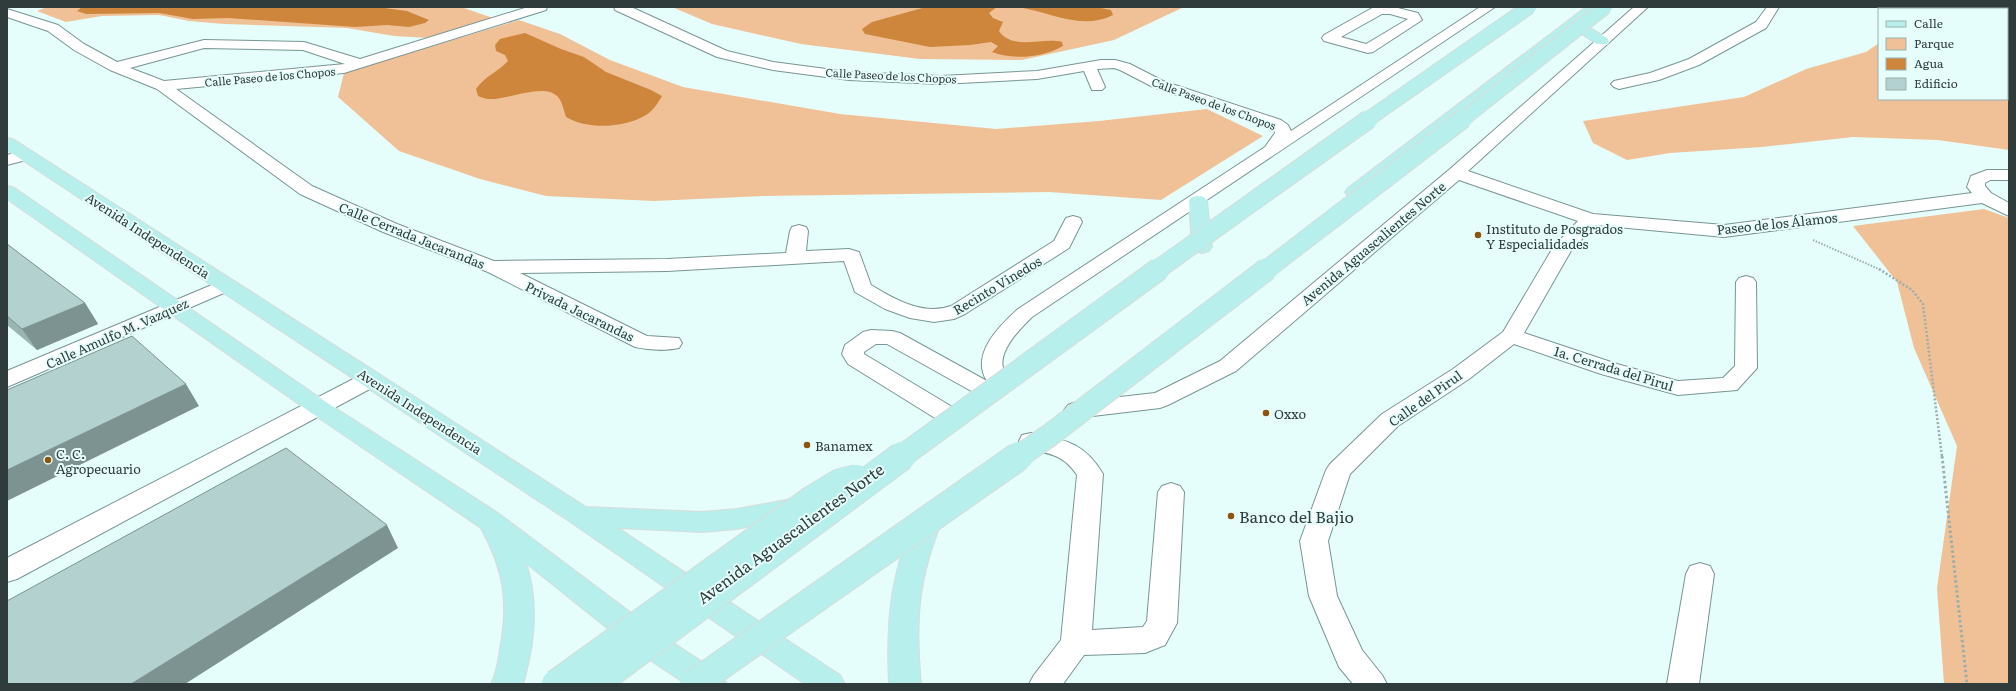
<svg xmlns="http://www.w3.org/2000/svg" width="2016" height="691" viewBox="0 0 2016 691" font-family="Literata,serif">
<style>
.green{fill:#f0c196}
.water{fill:#cd863c}
.lines{fill:none;stroke-linecap:round;stroke-linejoin:round}
.minor-casing{stroke:#789593;stroke-width:2}
.major-casing{stroke:#dadcdc;stroke-width:2}
.path-far2{stroke:#9baead;stroke-width:2;stroke-dasharray:1.5 1.5;stroke-linecap:butt}
.path-far1{stroke:#9baead;stroke-width:2.5;stroke-dasharray:2 2;stroke-linecap:butt}
.path{stroke:#9baead;stroke-width:3;stroke-dasharray:2.5 2.5;stroke-linecap:butt}
.minor{fill:#fff;fill-rule:evenodd}
.major{fill:#b6efeb;fill-rule:evenodd}
.major-bridge-far3-casing{stroke:#dadcdc;stroke-width:16;stroke-linecap:butt}
.major-bridge-far2-casing{stroke:#dadcdc;stroke-width:20;stroke-linecap:butt}
.major-bridge-far1-casing{stroke:#dadcdc;stroke-width:24;stroke-linecap:butt}
.major-bridge-casing{stroke:#dadcdc;stroke-width:30;stroke-linecap:butt}
.major-bridge-far3{stroke:#b6efeb;stroke-width:14}
.major-bridge-far2{stroke:#b6efeb;stroke-width:18}
.major-bridge-far1{stroke:#b6efeb;stroke-width:22}
.major-bridge{stroke:#b6efeb;stroke-width:28}
.wall{fill:#9ab5b2}
.shaded-wall{fill:#7d9391}
.building{fill:#b3d2cf;stroke:#7d9391}
.poi-dot{fill:#8d540d;stroke:#e5fefc;stroke-width:1.5}
.labels{text-anchor:middle;dominant-baseline:central;stroke-width:4;stroke-linejoin:round;paint-order:stroke}
.far-street-label{font-size:11px;fill:#303c3b;stroke:#e5fefc}
.street-label{font-size:13px;fill:#303c3b;stroke:#e5fefc}
.poi-label{font-size:13px;fill:#303c3b;stroke:#e5fefc;text-anchor:start}
.near-poi-label{font-size:16px;fill:#303c3b;stroke:#e5fefc;text-anchor:start}
.near-street-label{font-size:16px;fill:#303c3b;stroke:#e5fefc}
</style>
<rect width="100%" height="100%" fill="#e5fefc"/>
<path class="green" d="M47 7H461L493 18 429 38 394 36 347 28 224 24 189 21 159 15 102 16 66 22 37 11Z
M672 7H1184L1114 40 1022 60 920 59 801 44 712 24Z
M1905 7H2009V150L1938 140 1853 137 1762 147 1670 153 1627 160 1593 143 1583 121 1744 97 1806 69 1866 52 1879 43V99H2007V9H1905Z
M519 20 560 34 610 60 683 87 840 114 996 129 1099 121 1207 109 1263 136 1161 200 1049 192 763 196 654 201 546 196 480 179 399 151 338 97 344 73Z
M1984 209 2009 218V684H1944L1937 588 1957 446 1914 348 1897 282 1853 226Z"/>
<path class="water" d="M82 7H377L407 11 429 20 425 23 409 27 387 25 355 27 228 18 193 19 159 13 86 14 77 11Z
M926 7H997L989 13 993 18 1003 22 999 31C1013 51 1042 37 1062 42L1063 46C1042 58 1014 60 992 52L998 46 991 42 970 45 930 47 865 34 862 29 872 22Z
M1018 7H1095L1111 10 1113 15C1082 31 1050 12 1018 7Z
M525 33 561 49 584 57 606 72 651 90 662 96C658 103 653 111 646 115 624 128 588 130 566 117 564 111 562 101 558 97 545 82 508 100 489 99 486 99 481 97 478 96L476 89C485 76 498 72 508 61L505 55 496 51 495 45 500 39Z"/>
<g class="lines">
<g class="minor-casing">
<path id="minor" d="M528 7H547L546 10 344 73 176 89 312 186 397 224 494 261 667 259 786 253 790 231 792 227 799 225 806 227 808 231 806 251 849 249 859 252 871 285C894 299 923 316 951 306L1054 241 1066 218 1073 216 1080 218 1082 222 1069 248 965 314 954 319 934 322 910 318 885 309 855 292 844 261 667 271 520 273 647 336 679 338 682 343 679 348C665 351 649 350 635 347L488 272 383 232 300 194 157 89 110 70 74 50 48 31 7 17V9L58 25 84 44 117 62 204 40 304 42 360 59ZM204 48 303 50 345 64 164 81 130 68Z
M614 7H631L727 51 773 62 849 72 941 76 1037 71 1101 60H1115L1130 64 1163 81 1281 120 1288 125 1291 131 1480 7H1495L1032 317C1020 329 996 352 1004 371 1006 376 1012 379 1014 383L1011 388 1000 389 1002 392 998 397 990 399 982 397 887 344H876L864 352V354L959 411 963 417 959 423 951 425 943 423 848 364 842 354 845 345 863 332 871 330 892 331 900 333 987 381C970 355 999 326 1018 309L1265 147 1275 133 1274 130 1269 126 1153 87 1120 70 1114 68 1097 69 1105 87 1102 90H1092L1084 71 1037 79 941 84 849 80 773 70 717 57 615 10Z
M1374 7H1394L1418 13 1422 20 1373 52 1368 53 1324 41 1322 38 1324 35ZM1382 14H1390L1408 19 1366 44 1341 37Z
M1634 7H1648L1468 171 1593 214 1724 225 1972 193 1967 187 1971 176 1987 170H2009V180H1990L1985 183V186L1991 193 2009 203V216L1982 203 1724 237 1596 225 1572 249 1524 333 1617 364 1678 381 1723 378 1735 366 1736 282 1739 278 1746 276 1753 278 1756 282 1757 368 1737 390 1678 395 1601 374 1514 344 1469 379 1398 426 1350 474 1328 541 1337 596 1362 650 1382 675 1387 684H1353L1339 667 1309 596 1300 541 1326 470 1330 464 1382 414 1453 369 1503 332 1554 246 1578 221 1459 180 1236 371 1168 405 1160 408 1076 418 1068 415 1064 410 1068 405 1076 402 1155 393 1220 361 1450 169Z
M1767 7H1779L1766 28 1699 65 1659 80 1619 89 1614 87 1611 84 1614 81 1650 73 1689 59 1756 22Z
M24 150 30 151 32 155 30 159 7 165V155Z
M226 279 233 281 236 285 233 289 7 387V371Z
M371 372 379 374 382 379 379 384 17 579 7 582V558L363 374Z
M1031 433C1065 440 1084 442 1103 474L1092 630 1143 627 1147 621 1158 492 1162 486 1171 483 1180 486 1184 492 1177 623 1165 645 1145 653 1084 655 1063 684H1029L1034 675 1061 640 1077 475C1062 452 1046 454 1022 447L1019 441 1022 435Z
M1700 563 1710 566 1714 574 1699 684H1667L1686 574 1690 566Z"/>
</g>
<g class="major-casing">
<path id="major" d="M1586 7H1600L1582 23 1607 38 1609 41 1607 44H1597L1574 29 1360 196 1354 197 1348 196 1345 192 1348 188Z
M7 138 13 139 586 507 702 512 737 509 797 498 806 500 810 507 806 514 737 529 702 532 618 528 840 675 845 684H805L572 523 7 150Z
M7 186 13 187 326 402 498 513 654 630 722 675 727 684H686L632 648 526 563C538 599 535 640 525 677L523 684H491C497 673 498 661 500 649 509 602 504 570 481 528L310 412 7 199Z
M1198 196 1204 197 1207 201 1212 247 1209 251 1202 253 1195 251 1192 247 1189 201 1192 197Z
M930 508 939 511 943 518C918 578 915 620 921 684H889C886 623 890 565 921 511Z"/>
</g>
<path class="path-far2" d="M1813 240 1881 270"/>
<path class="path-far1" d="M1879 269 1912 290 1923 304 1942 457"/>
<path class="path" d="M1942 456 1967 684"/>
<use href="#minor" class="minor"/>
<use href="#major" class="major"/>
<g class="major-bridge-far3-casing">
<path id="major-bridge-far3" d="M1367 120 1529 7
M1462 120 1605 7"/>
</g>
<g class="major-bridge-far2-casing">
<path id="major-bridge-far2" d="M1157 270 1369 119
M1266 270 1463 119"/>
</g>
<g class="major-bridge-far1-casing">
<path id="major-bridge-far1" d="M901 457 1159 269
M1018 457 1050 435 1267 269"/>
</g>
<g class="major-bridge-casing">
<path id="major-bridge" d="M556 684 812 500 840 483 857 479
M595 684 902 456
M694 684 1019 456"/>
</g>
<use href="#major-bridge-far3" class="major-bridge-far3"/>
<use href="#major-bridge-far2" class="major-bridge-far2"/>
<use href="#major-bridge-far1" class="major-bridge-far1"/>
<use href="#major-bridge" class="major-bridge"/>
</g>
<path class="wall" d="M7 244 85 303 98 324 37 350 7 325Z"/>
<path class="shaded-wall" d="M85 303 98 324 37 350 22 329Z
M186 384 199 406 7 501V470Z
M387 525 398 548 185 684H131Z"/>
<path class="building" d="M7 244 85 303 22 329 7 316Z
M132 336 186 384 7 470V390Z
M286 448 387 525 131 684H7V601Z"/>
<g class="poi-dot">
<circle cx="1478" cy="235" r="4"/>
<circle cx="1266" cy="413" r="4"/>
<circle cx="807" cy="445" r="4"/>
<circle cx="48" cy="460" r="4"/>
<circle cx="1231" cy="516" r="4"/>
</g>
<g class="labels">
<g class="far-street-label">
<text transform="translate(891 75) rotate(3)">Calle Paseo de los Chopos</text>
<text transform="translate(270 76) rotate(-5)">Calle Paseo de los Chopos</text>
<text transform="translate(1214 103) rotate(20)">Calle Paseo de los Chopos</text>
</g>
<g class="street-label">
<text transform="translate(1777 223) rotate(-6)">Paseo de los Álamos</text>
<text transform="translate(148 235) rotate(33)">Avenida Independencia</text>
<text transform="translate(412 235) rotate(22)">Calle Cerrada Jacarandas</text>
<text transform="translate(1373 243) rotate(-40)">Avenida Aguascalientes Norte</text>
<text transform="translate(997 285) rotate(-31)">Recinto Vinedos</text>
<text transform="translate(580 311) rotate(26)">Privada Jacarandas</text>
<text transform="translate(117 333) rotate(-24)">Calle Amulfo M. Vazquez</text>
<text transform="translate(1614 368) rotate(17)">1a. Cerrada del Pirul</text>
<text transform="translate(1425 398) rotate(-35)">Calle del Pirul</text>
<text transform="translate(420 411) rotate(33)">Avenida Independencia</text>
</g>
<g class="poi-label">
<text x="1486" y="228">Instituto de Posgrados<tspan x="1486" dy="15">Y Especialidades</tspan></text>
<text x="1274" y="413">Oxxo</text>
<text x="815" y="445">Banamex</text>
<text x="56" y="453">C. C.<tspan x="56" dy="15">Agropecuario</tspan></text>
</g>
<g class="near-poi-label">
<text x="1239" y="516">Banco del Bajio</text>
</g>
<g class="near-street-label">
<text transform="translate(790 533) rotate(-36)">Avenida Aguascalientes Norte</text>
</g>
</g>
<rect width="2016" height="691" fill="none" stroke="#303c3b" stroke-width="16"/>
<rect x="1878" y="8" width="130" height="92" fill="#e5fefc" stroke="#9db0af"/>
<rect x="1886" y="21" width="20" height="6" fill="#b6efeb" stroke="#9db0af"/>
<text x="1914" y="28" font-size="12" fill="#303c3b">Calle</text>
<rect x="1886" y="38" width="20" height="12" fill="#f0c196" stroke="#9db0af"/>
<text x="1914" y="48" font-size="12" fill="#303c3b">Parque</text>
<rect x="1886" y="58" width="20" height="12" fill="#cd863c" stroke="#9db0af"/>
<text x="1914" y="68" font-size="12" fill="#303c3b">Agua</text>
<rect x="1886" y="78" width="20" height="12" fill="#b3d2cf" stroke="#9db0af"/>
<text x="1914" y="88" font-size="12" fill="#303c3b">Edificio</text>
</svg>
